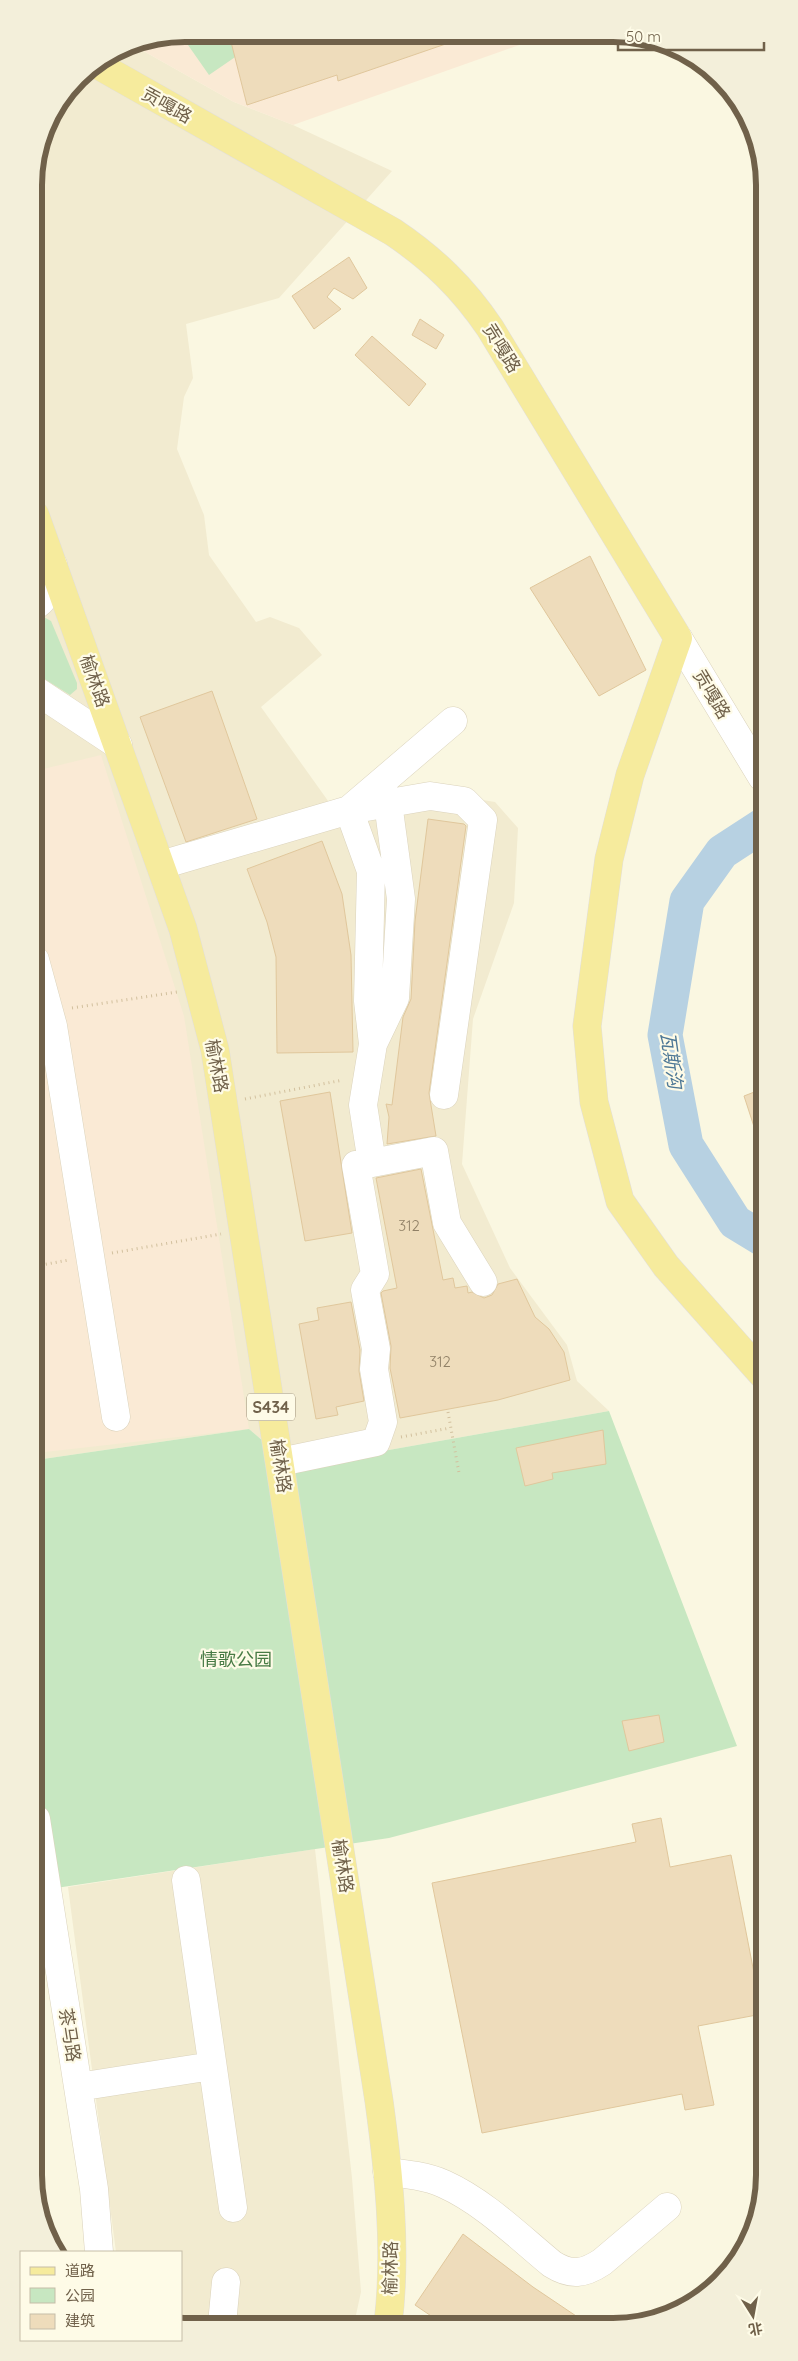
<svg xmlns="http://www.w3.org/2000/svg" width="798" height="2361" viewBox="0 0 798 2361" font-family="Quicksand,'Noto Sans SC',sans-serif">
<style>
.residential{fill:#f2ebd0}
.commercial{fill:#faead5}
.green{fill:#c7e7c1}
.lines{fill:none;stroke-linecap:round;stroke-linejoin:round}
.river{stroke:#b7d1e2;stroke-width:35}
.building{fill:#eedcbb;stroke:#e0c79c}
.minor-casing{stroke:#dbd3bc;stroke-width:29}
.major-casing{stroke:#e2dfdb;stroke-width:29}
.path{stroke:#d2c09e;stroke-width:3;stroke-dasharray:1 4;stroke-linecap:butt}
.minor{stroke:#fff;stroke-width:28}
.major{stroke:#f6eb9d;stroke-width:28}
.labels{text-anchor:middle;dominant-baseline:central;stroke-width:4.5;stroke-linejoin:round;paint-order:stroke}
.number-label{font-size:15px;fill:#908066}
.shield{fill:#fefbe7;stroke:#9b8f79;stroke-width:1}
.shield-label{font-size:16px;font-weight:bold;fill:#70614a}
.street-label{font-size:18px;fill:#70614a;stroke:#fefbe7}
.park-label{font-size:18px;fill:#487b45;stroke:#fefbe7}
.water-label{font-size:19px;font-style:italic;fill:#4e7896;stroke:#fefbe7}
.rim{fill:none;stroke:#70614a;stroke-width:6}
</style>
<rect width="100%" height="100%" fill="#faf7e1"/>
<path class="residential" d="M131 44 234 102 293 125 392 171 279 298 186 324 193 378 184 397 177 449 204 515 209 555 256 622 270 617 299 628 322 655 261 707 331 805 427 791 495 802 518 828 514 903 473 1019 462 1164 510 1268 567 1345 577 1381 609 1411 293 1467 249 1429 36 1460 34 175 49 118 85 72Z
M315 1849 352 2178 361 2292 354 2324H181V2252H116L68 1887Z"/>
<path class="commercial" d="M185 34 545 36 293 125 234 102 131 44Z
M101 755 184 1016 249 1429 36 1453 35 771Z"/>
<path class="green" d="M232 34 244 51 209 75 181 35Z
M42 616 51 621 77 683V689L70 695 35 673V618Z
M609 1411 737 1746 389 1838 36 1891V1460L249 1429 293 1467Z"/>
<g class="lines">
<path class="river" d="M762 826 722 852 687 901 665 1035 686 1145 735 1222 763 1239"/>
</g>
<path class="building" d="M229 34 463 36V38L338 81 337 75 247 105Z
M349 257 367 288 353 299 334 288 327 297 341 309 314 329 292 296Z
M420 319 444 335 436 349 412 335Z
M372 336 426 384 409 406 355 355Z
M590 556 646 670 599 696 530 588Z
M212 691 257 819 186 842 140 717Z
M428 819 464 824 466 826 429 1093 436 1136 387 1144 389 1117 386 1104 392 1105 403 1017 411 999 415 921Z
M322 841 342 894 351 955 353 1052 277 1053 276 957 267 922 247 869Z
M762 1089 763 1142H759L744 1096Z
M330 1092 352 1233 305 1241 280 1101Z
M421 1169 443 1280 453 1278 455 1288 467 1286 468 1293 472 1292 484 1298 492 1295 498 1284 517 1279 535 1317 549 1329 564 1352 570 1380 498 1400 400 1418 390 1368 391 1346 381 1293 383 1291 397 1288 376 1178Z
M351 1302 360 1350 359 1371 364 1401 336 1407 338 1415 316 1419 299 1324 319 1320 317 1308Z
M603 1430 606 1464 552 1473 553 1479 525 1486 516 1448Z
M659 1715 664 1742 629 1751 622 1721Z
M661 1818 670 1867 731 1855 762 2014 698 2026 714 2105 685 2110 682 2094 482 2133 432 1883 636 1842 632 1824Z
M463 2234 533 2287 588 2324H443L415 2305Z"/>
<g class="lines">
<g class="minor-casing">
<path id="minor" d="M35 606 41 601 53 565
M678 638 762 777
M35 690 118 745
M350 809 453 721
M349 810 430 796 464 801 483 820 444 1095
M161 865 349 810 371 871 368 1001 373 1044 363 1105 372 1163 356 1165 375 1274 365 1290 376 1349 374 1369 383 1422 376 1442 280 1462
M35 960 53 1026 116 1417
M373 1044 395 998 401 899 388 803
M372 1163 434 1151 447 1223 483 1282
M36 1819 94 2189 99 2252
M186 1880 233 2208
M78 2087 212 2066
M387 2172C406 2174 426 2176 444 2184 484 2202 518 2236 552 2264 571 2276 584 2274 602 2262L667 2207
M222 2324 226 2282"/>
</g>
<g class="major-casing">
<path id="major" d="M96 64 393 232C433 259 463 288 490 328L678 638 630 775 609 859 587 1026 594 1102 620 1201 666 1266 763 1375
M35 515 183 929 215 1050 379 2101C389 2174 397 2251 388 2324"/>
</g>
<path class="path" d="M72 1008 177 992
M245 1099 343 1080
M112 1253 221 1234
M36 1266 69 1260
M448 1412 459 1473
M401 1437 450 1428"/>
<use href="#minor" class="minor"/>
<use href="#major" class="major"/>
</g>
<g class="labels">
<g class="number-label">
<text x="409" y="1225">312</text>
<text x="440" y="1361">312</text>
</g>
<rect class="shield" x="247" y="1393.5" width="48" height="27" rx="4"/>
<g class="shield-label">
<text x="271" y="1407">S434</text>
</g>
<g class="street-label">
<text transform="translate(167 105) rotate(29)">贡嘎路</text>
<text transform="translate(502 348) rotate(58)">贡嘎路</text>
<text transform="translate(95 681) rotate(70)">榆林路</text>
<text transform="translate(712 694) rotate(59)">贡嘎路</text>
<text transform="translate(217 1066) rotate(79)">榆林路</text>
<text transform="translate(281 1466) rotate(81)">榆林路</text>
<text transform="translate(343 1866) rotate(81)">榆林路</text>
<text transform="translate(70 2035) rotate(81)">茶马路</text>
<text transform="translate(390 2268) rotate(-89)">榆林路</text>
</g>
<g class="park-label">
<text x="236" y="1659">情歌公园</text>
</g>
<g class="water-label">
<text transform="translate(672 1060) rotate(82)">瓦斯沟</text>
</g>
</g>
<path d="M0 0H798V2361H0ZM185 42H613A143 143 0 0 1 756 185V2175A143 143 0 0 1 613 2318H185A143 143 0 0 1 42 2175V185A143 143 0 0 1 185 42Z" fill="#f3efda" fill-rule="evenodd"/>
<path class="rim" d="M185 42H613A143 143 0 0 1 756 185V2175A143 143 0 0 1 613 2318H185A143 143 0 0 1 42 2175V185A143 143 0 0 1 185 42Z"/>
<rect x="20" y="2251" width="162" height="90" fill="#fefbe7" stroke="#c5bda8"/>
<rect x="30" y="2267" width="25" height="8" fill="#f6eb9d" stroke="#c5bda8"/>
<text x="65" y="2276" font-size="15" fill="#70614a">道路</text>
<rect x="30" y="2288" width="25" height="15" fill="#c7e7c1" stroke="#c5bda8"/>
<text x="65" y="2301" font-size="15" fill="#70614a">公园</text>
<rect x="30" y="2314" width="25" height="15" fill="#eedcbb" stroke="#c5bda8"/>
<text x="65" y="2326" font-size="15" fill="#70614a">建筑</text>
<g transform="translate(753 2316) rotate(169)" stroke="#fefbe7" stroke-width="4" paint-order="stroke">
<path d="M0-4L9 19L0 12L-9 19Z" fill="#70614a"/>
<text y="-8" font-size="14" font-weight="bold" text-anchor="middle" fill="#70614a">北</text>
</g>
<path d="M618 42v8h146v-8" fill="none" stroke="#70614a" stroke-width="2.5"/>
<text x="626" y="42" font-size="15" fill="#70614a" stroke="#fefbe7" stroke-width="4" paint-order="stroke">50 m</text>
</svg>
